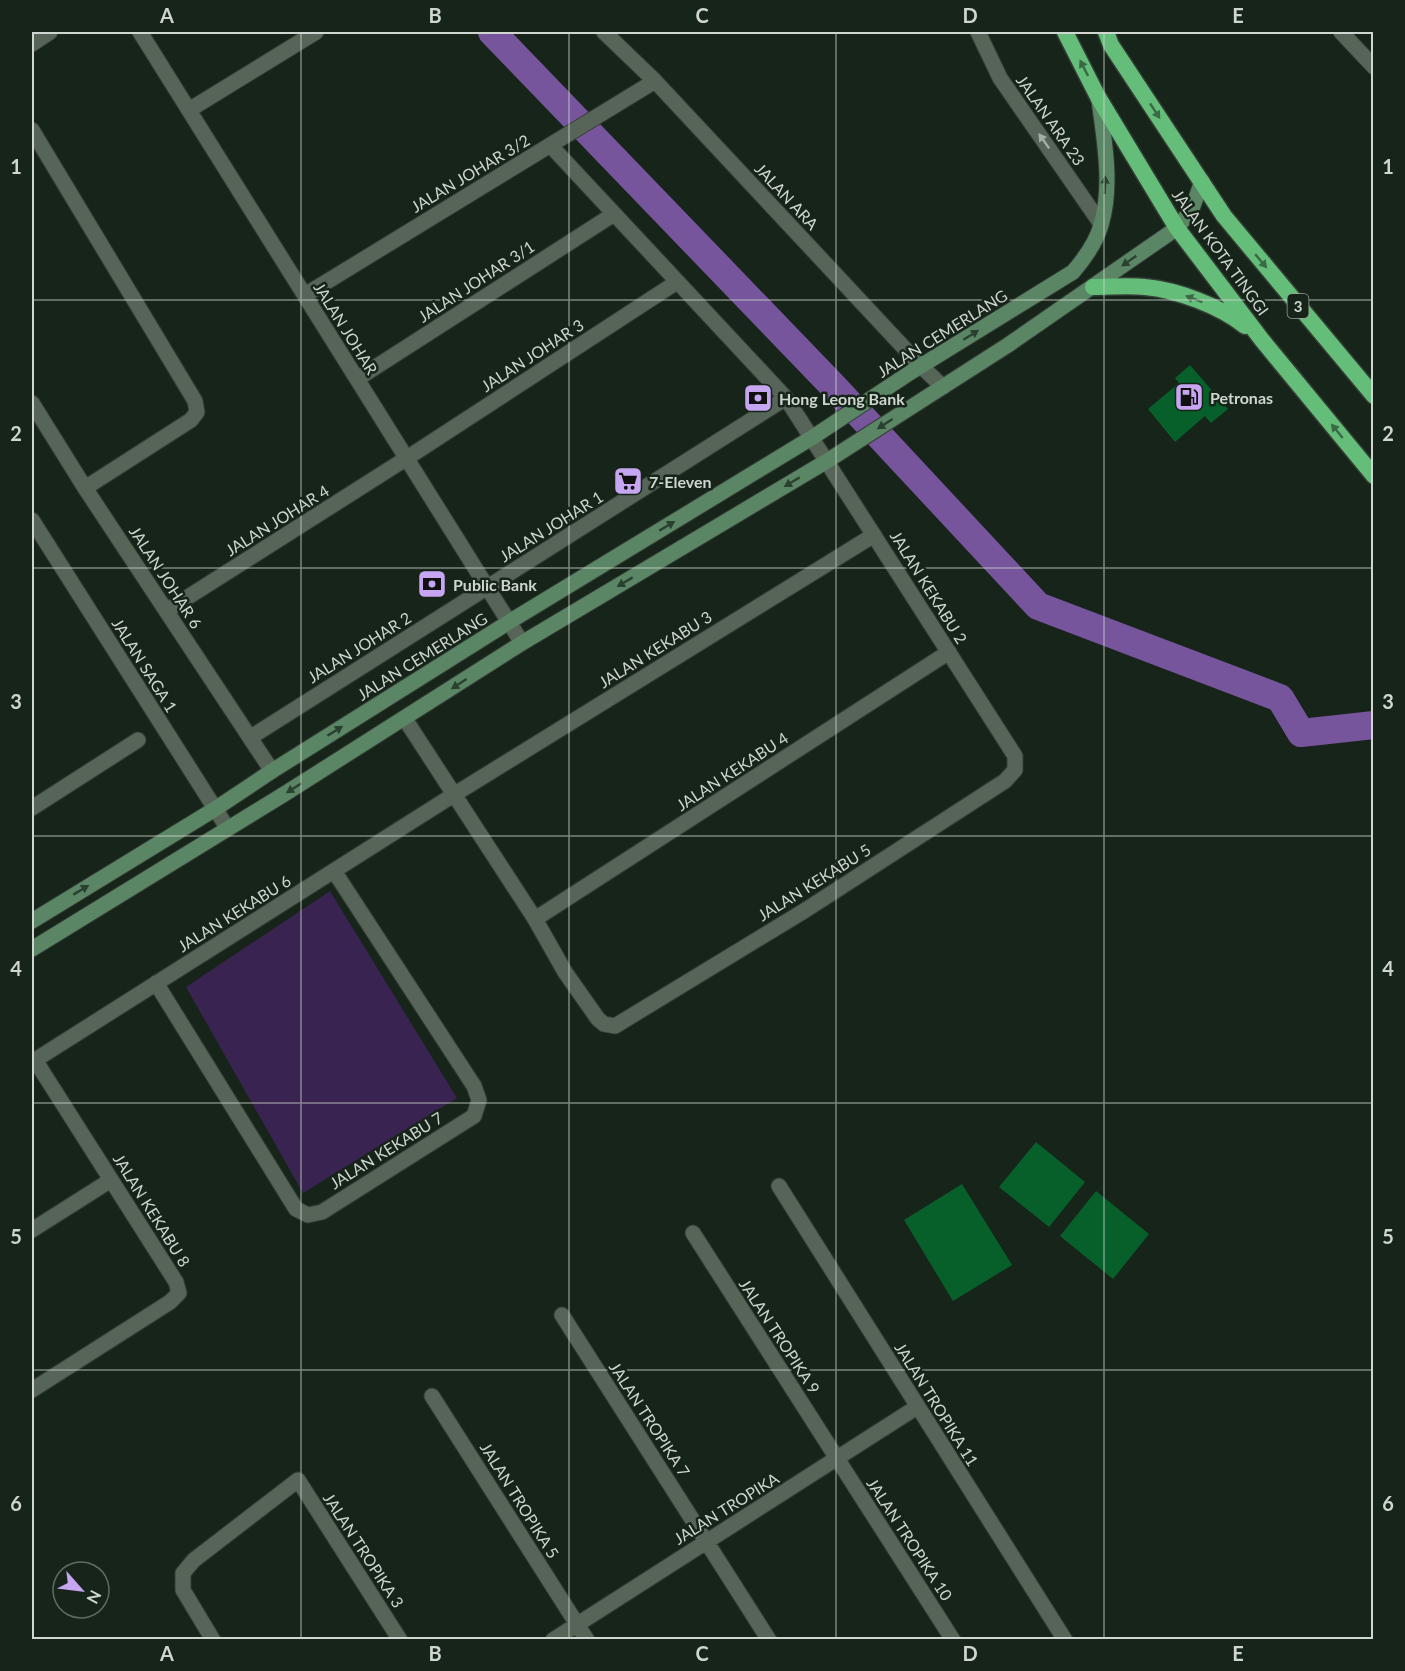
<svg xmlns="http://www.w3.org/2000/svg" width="1405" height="1671" viewBox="0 0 1405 1671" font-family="Lato,sans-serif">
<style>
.green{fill:#392351}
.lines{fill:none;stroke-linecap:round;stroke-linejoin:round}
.river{stroke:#76559d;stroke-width:28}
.building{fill:#07602a}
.minor-casing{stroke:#343d35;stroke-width:17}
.secondary-casing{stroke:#343d35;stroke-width:17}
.trunk-casing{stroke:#343d35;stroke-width:19}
.minor{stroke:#566558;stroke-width:15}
.secondary{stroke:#5b8665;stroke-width:15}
.trunk{stroke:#64be7a;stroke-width:16}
.oneway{fill:#3a6945}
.oneway2{fill:#a4aea5}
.oneway3{fill:#2b4130}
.grid{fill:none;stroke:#ced6cf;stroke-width:1.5;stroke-opacity:0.55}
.labels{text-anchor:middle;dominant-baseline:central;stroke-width:5;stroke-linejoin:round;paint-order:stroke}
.shield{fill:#172419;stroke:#97a198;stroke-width:1.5}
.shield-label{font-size:15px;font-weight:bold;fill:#ced6cf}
.street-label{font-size:16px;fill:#ced6cf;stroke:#172419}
.poi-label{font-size:16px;font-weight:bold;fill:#ced6cf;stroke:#172419;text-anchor:start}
.neatline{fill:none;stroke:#ced6cf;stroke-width:2}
.grid-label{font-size:20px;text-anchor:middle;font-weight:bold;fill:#ced6cf}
</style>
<rect width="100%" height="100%" fill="#172419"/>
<path class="green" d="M330 891 457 1098 303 1193 186 987Z"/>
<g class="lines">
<path class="river" d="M492 32 834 387 1038 606 1280 698 1301 733 1374 725"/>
</g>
<path class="building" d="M1190 365 1228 409 1211 423 1205 416 1175 442 1148 409 1179 383 1175 378Z
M1036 1142 1085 1182 1049 1227 999 1187Z
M962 1184 1012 1265 953 1301 904 1220Z
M1096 1191 1149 1234 1113 1279 1060 1236Z"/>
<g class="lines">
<g class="minor-casing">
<path id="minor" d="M140 32 522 643
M604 32 655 81 921 366 943 387
M978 32 1000 78 1101 224
M1341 32 1374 67
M32 44 50 32
M189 110 316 32
M32 130 195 401 197 412 191 420 85 488
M305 295 655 81
M357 379 614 214
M32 403 85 488 272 771
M32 520 228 829
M166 611 407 458 677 282
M405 719 535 919 565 972 598 1019 604 1024 615 1026 804 911 1005 781 1015 770V756L786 398 550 145
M251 737 786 398
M32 808 138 740
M535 919 949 652
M156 983 296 1209 308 1215 322 1212 474 1116 479 1100 474 1086 334 871
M32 1062 455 794 874 535
M779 1186 1065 1640
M32 1230 111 1180
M693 1233 953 1640
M562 1315 769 1640
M32 1390 170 1302 179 1293 176 1282 35 1060
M432 1396 587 1640
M213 1640 183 1590V1573L194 1560 298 1480 400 1640
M553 1640 917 1407"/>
</g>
<g class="secondary-casing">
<path id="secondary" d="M32 921 215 809 272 771 509 622 813 437 911 372 1073 272C1085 258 1096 243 1101 225 1113 185 1104 140 1099 100
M32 949 286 793 522 643 827 461 1008 345 1177 228 1192 209 1202 181"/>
</g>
<g class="trunk-casing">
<path id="trunk" d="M1065 32 1098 97 1177 228 1262 340 1374 476
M1106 32 1111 45 1224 216 1374 396
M1093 287C1110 287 1128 285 1145 287 1177 290 1220 306 1245 326"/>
</g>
<use href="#minor" class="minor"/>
<use href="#secondary" class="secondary"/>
<use href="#trunk" class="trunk"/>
</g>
<defs><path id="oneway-solid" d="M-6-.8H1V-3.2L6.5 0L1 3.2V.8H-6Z" transform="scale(1.5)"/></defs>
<g class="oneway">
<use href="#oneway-solid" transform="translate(1084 68) rotate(-117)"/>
<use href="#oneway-solid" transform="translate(1155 111) rotate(57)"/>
<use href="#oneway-solid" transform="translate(1261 261) rotate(50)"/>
<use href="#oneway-solid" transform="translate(1194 299) rotate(-159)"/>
<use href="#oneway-solid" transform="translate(1337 431) rotate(-129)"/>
</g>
<use class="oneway2" href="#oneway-solid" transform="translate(1044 141) rotate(-125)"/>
<g class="oneway3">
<use href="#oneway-solid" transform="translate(1105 185) rotate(-88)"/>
<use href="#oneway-solid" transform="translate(1129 261) rotate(145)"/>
<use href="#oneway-solid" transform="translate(971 335) rotate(-32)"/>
<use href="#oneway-solid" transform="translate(885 424) rotate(147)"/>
<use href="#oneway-solid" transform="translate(792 482) rotate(149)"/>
<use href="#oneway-solid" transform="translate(667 526) rotate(-31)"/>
<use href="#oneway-solid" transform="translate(625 582) rotate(149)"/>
<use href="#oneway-solid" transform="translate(459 684) rotate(147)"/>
<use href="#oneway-solid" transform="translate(335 731) rotate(-32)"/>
<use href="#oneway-solid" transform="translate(294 788) rotate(148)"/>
<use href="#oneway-solid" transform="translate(81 890) rotate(-31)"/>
</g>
<path class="grid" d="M301 32V1640M569 32V1640M836 32V1640M1104 32V1640M32 300H1374M32 568H1374M32 836H1374M32 1103H1374M32 1370H1374"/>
<defs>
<g id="fuel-square" transform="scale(1.5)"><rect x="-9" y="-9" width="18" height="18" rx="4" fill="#c6a6f0" stroke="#172419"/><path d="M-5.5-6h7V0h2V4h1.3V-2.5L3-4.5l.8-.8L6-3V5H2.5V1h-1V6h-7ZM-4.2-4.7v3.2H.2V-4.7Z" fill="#111"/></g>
<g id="bank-square" transform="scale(1.5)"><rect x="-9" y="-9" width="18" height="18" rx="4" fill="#c6a6f0" stroke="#172419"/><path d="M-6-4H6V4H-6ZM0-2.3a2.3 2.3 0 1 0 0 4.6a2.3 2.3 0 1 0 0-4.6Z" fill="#111"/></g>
<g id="supermarket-square" transform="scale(1.5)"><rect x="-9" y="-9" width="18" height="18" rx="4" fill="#c6a6f0" stroke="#172419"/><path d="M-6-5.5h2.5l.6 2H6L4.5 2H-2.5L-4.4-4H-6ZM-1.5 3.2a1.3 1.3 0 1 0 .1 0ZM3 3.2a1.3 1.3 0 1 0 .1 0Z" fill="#111"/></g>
</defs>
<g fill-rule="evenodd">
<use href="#fuel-square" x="1189" y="397"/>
<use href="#bank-square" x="758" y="398"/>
<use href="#supermarket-square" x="628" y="481"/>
<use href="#bank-square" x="432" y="584"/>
</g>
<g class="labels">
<rect class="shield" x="1287.5" y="294" width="21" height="24" rx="4.5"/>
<g class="shield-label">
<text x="1298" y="306">3</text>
</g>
<g class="street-label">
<text transform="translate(1051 120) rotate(55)">JALAN ARA 23</text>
<text transform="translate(470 173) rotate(-31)">JALAN JOHAR 3/2</text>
<text transform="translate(787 196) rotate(47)">JALAN ARA</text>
<text transform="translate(1221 252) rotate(54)">JALAN KOTA TINGGI</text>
<text transform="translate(476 281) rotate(-33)">JALAN JOHAR 3/1</text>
<text transform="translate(346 328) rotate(58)">JALAN JOHAR</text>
<text transform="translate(942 333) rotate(-32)">JALAN CEMERLANG</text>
<text transform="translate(532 355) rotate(-33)">JALAN JOHAR 3</text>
<text transform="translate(277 520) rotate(-32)">JALAN JOHAR 4</text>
<text transform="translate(551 526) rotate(-32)">JALAN JOHAR 1</text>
<text transform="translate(166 577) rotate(57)">JALAN JOHAR 6</text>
<text transform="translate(929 587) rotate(58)">JALAN KEKABU 2</text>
<text transform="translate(359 647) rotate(-32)">JALAN JOHAR 2</text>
<text transform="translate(655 649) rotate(-32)">JALAN KEKABU 3</text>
<text transform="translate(422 656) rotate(-32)">JALAN CEMERLANG</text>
<text transform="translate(145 665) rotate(58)">JALAN SAGA 1</text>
<text transform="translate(732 771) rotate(-33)">JALAN KEKABU 4</text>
<text transform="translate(814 882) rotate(-32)">JALAN KEKABU 5</text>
<text transform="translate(234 913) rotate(-32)">JALAN KEKABU 6</text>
<text transform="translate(386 1150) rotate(-32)">JALAN KEKABU 7</text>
<text transform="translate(152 1210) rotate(58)">JALAN KEKABU 8</text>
<text transform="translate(780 1336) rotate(57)">JALAN TROPIKA 9</text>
<text transform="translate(937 1404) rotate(58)">JALAN TROPIKA 11</text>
<text transform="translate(650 1419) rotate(57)">JALAN TROPIKA 7</text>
<text transform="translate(520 1500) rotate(58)">JALAN TROPIKA 5</text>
<text transform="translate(726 1508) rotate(-32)">JALAN TROPIKA</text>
<text transform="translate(910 1539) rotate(57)">JALAN TROPIKA 10</text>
<text transform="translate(364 1550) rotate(57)">JALAN TROPIKA 3</text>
</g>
<g class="poi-label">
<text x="1210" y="397">Petronas</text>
<text x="779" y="398">Hong Leong Bank</text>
<text x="649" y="481">7-Eleven</text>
<text x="453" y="584">Public Bank</text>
</g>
</g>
<rect width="1405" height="1671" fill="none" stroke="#172419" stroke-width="66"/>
<g transform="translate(81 1590) rotate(118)"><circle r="28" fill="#172419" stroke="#606b62" stroke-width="1.5"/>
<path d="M0-4.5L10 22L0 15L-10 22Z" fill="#c6a6f0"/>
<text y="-9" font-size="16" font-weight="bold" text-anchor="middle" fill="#ced6cf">N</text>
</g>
<rect x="33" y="33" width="1339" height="1605" class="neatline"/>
<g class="grid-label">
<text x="167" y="23">A</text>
<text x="435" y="23">B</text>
<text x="702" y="23">C</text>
<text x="970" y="23">D</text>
<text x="1238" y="23">E</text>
<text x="16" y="174">1</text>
<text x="1388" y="174">1</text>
<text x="16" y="441">2</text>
<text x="1388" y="441">2</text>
<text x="16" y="709">3</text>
<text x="1388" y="709">3</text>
<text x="16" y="976">4</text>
<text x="1388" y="976">4</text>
<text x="16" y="1244">5</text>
<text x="1388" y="1244">5</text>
<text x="16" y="1511">6</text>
<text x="1388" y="1511">6</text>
<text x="167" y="1661">A</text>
<text x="435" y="1661">B</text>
<text x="702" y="1661">C</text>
<text x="970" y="1661">D</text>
<text x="1238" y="1661">E</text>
</g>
</svg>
